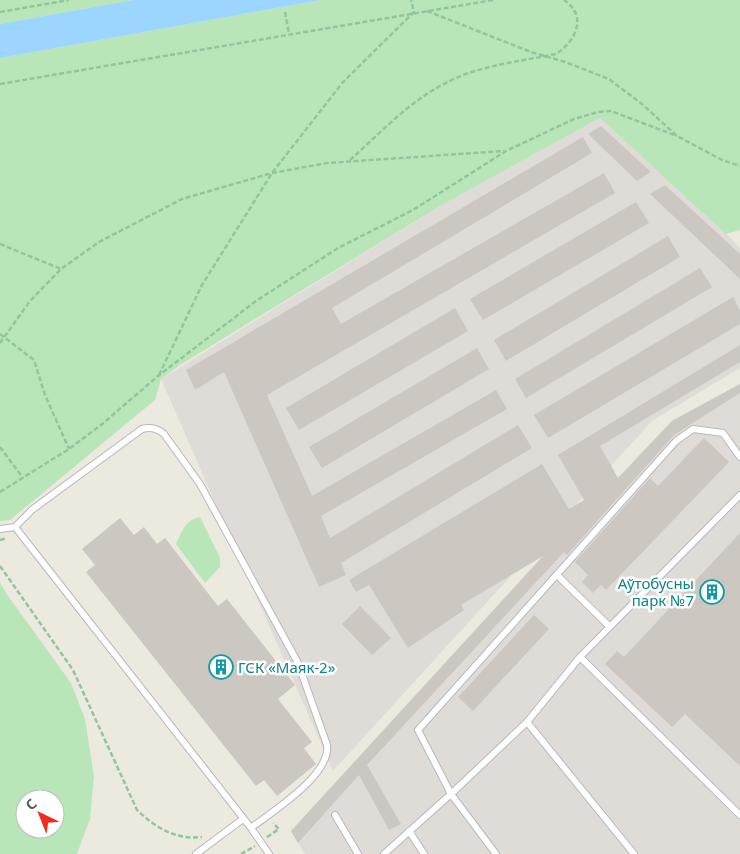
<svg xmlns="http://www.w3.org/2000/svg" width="740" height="854" viewBox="0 0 740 854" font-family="'Noto Sans',sans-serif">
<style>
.industrial{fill:#dfdcd7}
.green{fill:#b9e6b9;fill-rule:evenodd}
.water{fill:#9cd6ff}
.building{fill:#ccc7c0}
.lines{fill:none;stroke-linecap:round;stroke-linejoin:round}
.lane-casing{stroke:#b5b8bd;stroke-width:8}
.path{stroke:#90c59e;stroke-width:2.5;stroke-dasharray:5 2.5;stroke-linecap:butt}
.lane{stroke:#fff;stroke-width:6}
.labels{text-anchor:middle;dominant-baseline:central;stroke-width:5;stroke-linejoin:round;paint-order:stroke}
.culture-label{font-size:15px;fill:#0d838f;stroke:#fff;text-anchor:end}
</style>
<rect width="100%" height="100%" fill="#ece9df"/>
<path class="industrial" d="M600 118 713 220 740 248V368L652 421 333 771 161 379 440 206Z
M740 384V854H305L291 831 523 578 672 421Z"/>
<path class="green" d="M0 0H133L0 24Z
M321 0H740V230L726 234 600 118 440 206 180 365 161 379 155 400 10 520 0 521V58Z
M200 517 220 558V567L205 583 176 544C181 533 186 519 200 517Z
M0 582 6 593 71 683 85 719 94 777 90 819 77 854H0ZM25 799H55V829H25Z"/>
<path class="water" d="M133 0H321L0 58V24Z"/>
<path class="building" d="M601 126 651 172 637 181 588 134Z
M583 137 592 153 332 308 341 324 604 173 615 193 267 395 312 496 496 390 507 409 321 516 330 538 518 425 532 448 341 563 346 575 319 587 224 372 195 390 186 370Z
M665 185 740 254V279L650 194Z
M636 202 649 223 483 320 470 299Z
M668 236 680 257 506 361 494 340Z
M700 268 712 287 526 398 515 379Z
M733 297 740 310V324L548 438 534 415Z
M455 308 468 331 299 430 286 408Z
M740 345V362L600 446 618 478 672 421 740 384V393L674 435 567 555 564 552 367 765 401 824 389 830 359 775 298 843 291 831 543 556 461 605 464 610 408 648 369 585 356 592 349 580 542 464 569 509 584 500 558 455Z
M477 348 489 369 322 468 309 447Z
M704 438 729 462 606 590 601 585 593 593 582 582 588 575 575 562 650 478 658 486Z
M120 518 134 535 144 527 157 544 165 538 218 606 227 599 295 685 278 699 312 742 304 748 316 764 277 796 264 780 256 786 86 572 95 565 82 549Z
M740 533V766L685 714 672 727 605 664 617 651 624 657Z
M360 606 391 638 372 655 342 624Z
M534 615 549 629 473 711 458 697Z"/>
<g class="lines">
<g class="lane-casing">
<path id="lane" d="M740 495 580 657 740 815
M15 527 251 828 269 854
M0 529 15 527 33 509 142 429C151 427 157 428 164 434L200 484 298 663 327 745C331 775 273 811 251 828
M557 575 610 627
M527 722 634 854
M335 815 358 854
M409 831 424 854
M196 854 243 819
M384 854 451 794 418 730 676 441 693 429 723 433 740 457
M496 854 451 794 527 722 580 657"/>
</g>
<path class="path" d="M427 11 531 52 565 62 609 79 642 104 677 136 722 160 740 166
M0 12 69 0
M285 12 289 34
M0 84 493 0
M350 160C379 134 408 103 442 85 477 65 518 62 556 54 576 41 588 16 564 0
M0 244 61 269
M0 334 34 360 45 395 69 449
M0 343 30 301 61 269 99 242 182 199 272 173 327 163 504 151
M159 375 202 285 272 173 343 82 414 12 411 0
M0 447 23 478
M0 492 69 449 101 425 158 376 256 301 338 248 413 210 506 151 574 119 598 112 611 111 677 136
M0 540 7 538
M0 566 73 670 137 810C156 828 175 840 202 837
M267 837 279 829 273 823
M241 854 255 846"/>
<use href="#lane" class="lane"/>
</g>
<defs>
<g id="building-ring" transform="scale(1.25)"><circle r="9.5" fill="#fff" stroke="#0f9aa8" stroke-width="1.5"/><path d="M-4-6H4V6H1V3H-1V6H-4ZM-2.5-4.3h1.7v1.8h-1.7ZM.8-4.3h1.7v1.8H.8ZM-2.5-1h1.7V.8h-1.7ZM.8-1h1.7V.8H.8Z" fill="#0f9aa8"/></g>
</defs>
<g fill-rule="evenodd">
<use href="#building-ring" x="712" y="592"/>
<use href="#building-ring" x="221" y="667"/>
</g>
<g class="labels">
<g class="culture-label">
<text x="694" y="583">Аўтобусны<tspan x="694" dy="17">парк №7</tspan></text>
<text x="238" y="667" text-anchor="start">ГСК «Маяк-2»</text>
</g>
</g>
<g transform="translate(40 814) rotate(317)"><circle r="24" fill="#ffffff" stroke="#bcbec0"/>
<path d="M0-4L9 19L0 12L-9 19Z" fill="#f32b1e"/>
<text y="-8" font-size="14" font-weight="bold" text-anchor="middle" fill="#585c61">С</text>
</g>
</svg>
